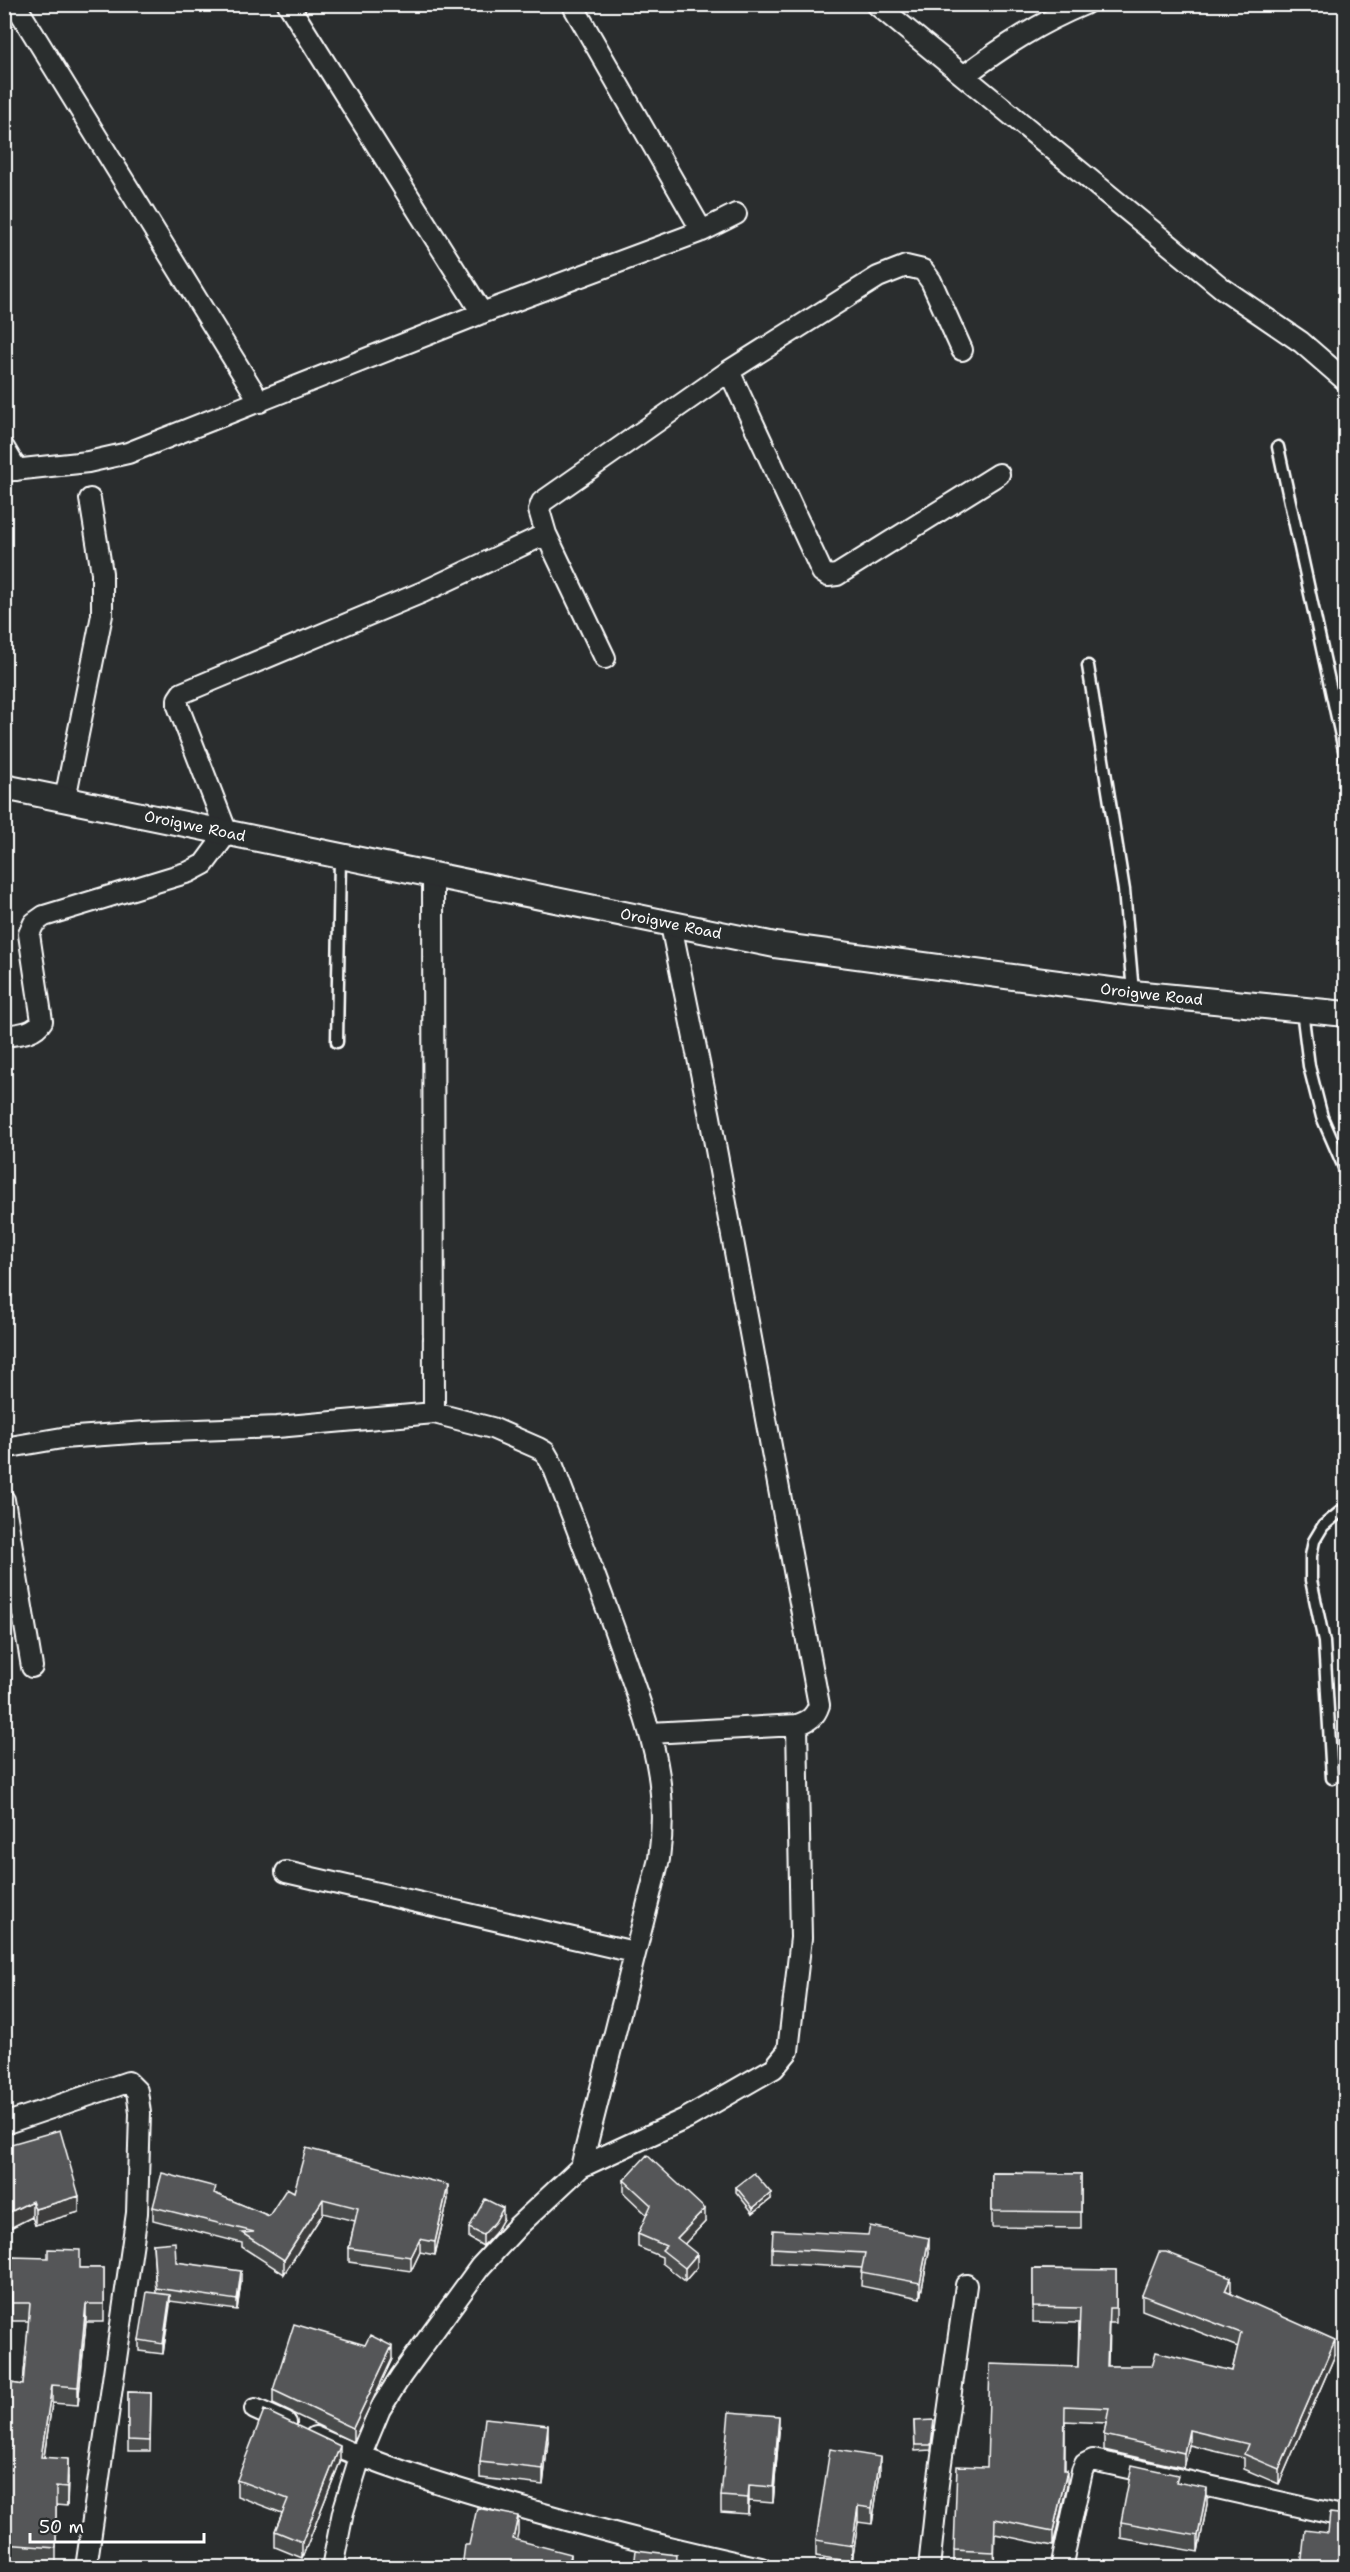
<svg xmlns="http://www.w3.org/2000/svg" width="1350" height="2572" viewBox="0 0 1350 2572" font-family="'Shantell Sans',sans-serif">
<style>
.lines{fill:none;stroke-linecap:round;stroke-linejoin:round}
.service-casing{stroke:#fff;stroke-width:15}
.minor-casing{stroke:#fff;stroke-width:24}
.tertiary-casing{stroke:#fff;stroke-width:28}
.service{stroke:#2a2d2e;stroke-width:10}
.minor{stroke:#2a2d2e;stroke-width:20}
.tertiary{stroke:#2a2d2e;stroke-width:24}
.wall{fill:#494b4c;stroke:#fff;stroke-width:1.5}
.shaded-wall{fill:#3c3d3e;stroke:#fff;stroke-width:1.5}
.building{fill:#555758;stroke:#fff;stroke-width:1.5}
.labels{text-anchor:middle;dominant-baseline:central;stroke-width:4.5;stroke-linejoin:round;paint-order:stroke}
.street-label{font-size:15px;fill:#fff;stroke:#2a2d2e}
</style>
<rect width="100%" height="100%" fill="#2a2d2e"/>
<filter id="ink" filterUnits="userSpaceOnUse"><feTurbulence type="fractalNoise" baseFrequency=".0167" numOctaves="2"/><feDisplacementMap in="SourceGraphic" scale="12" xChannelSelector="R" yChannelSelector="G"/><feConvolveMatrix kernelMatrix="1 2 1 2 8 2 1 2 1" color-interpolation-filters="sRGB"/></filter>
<g filter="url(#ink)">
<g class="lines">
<g class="service-casing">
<path id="service" d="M1278 447 1346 759
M1088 666 1124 890 1133 992
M1302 1010 1309 1066 1322 1117 1346 1172
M337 1042 340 857
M1332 1778 1324 1642 1311 1580V1556L1314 1541 1323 1526 1346 1507"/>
</g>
<g class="minor-casing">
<path id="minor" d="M15 4 260 402
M288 4 482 313
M572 4 702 231
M876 4 1222 288 1301 342 1346 381
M965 75C1004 46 1039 23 1085 4
M729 371 822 572 828 576 837 575 999 474
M4 448 17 470
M4 471 88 462 128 453 482 313 702 231 736 214
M546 534 605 658
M65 799 102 615V573L90 499
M433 876 434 1413
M4 1036C18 1034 34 1034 42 1021L29 934 34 923 44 916 189 872 204 864 227 833 178 706V699L182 693 423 592 546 534 539 510 542 502 729 371 878 277 906 266 923 270 931 281 962 350
M4 1448 62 1438 146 1432 277 1427 434 1413 492 1428 538 1448 545 1452 553 1466C577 1528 601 1591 623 1654 649 1729 670 1777 659 1859L581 2167
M4 1500 32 1667
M650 1733 797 1725C809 1721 815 1717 819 1705L710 1117 671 925
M286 1872 634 1952
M4 2124 128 2082 137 2091 140 2113 137 2213 86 2568
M255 2409 286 2423
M315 2437C377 2465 443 2485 509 2504 592 2528 676 2550 761 2568
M332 2568 343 2512 360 2457 380 2409 401 2376 480 2267 518 2226 581 2167 687 2118 774 2068 788 2051 801 1938 797 1725
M929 2568 938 2484 966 2285
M1061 2568 1082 2471 1085 2464 1093 2460 1346 2517"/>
</g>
<g class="tertiary-casing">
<g id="tertiary">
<path id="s1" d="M4 787 775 945 1133 993 1346 1014"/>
</g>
</g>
<use href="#service" class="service"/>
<use href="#minor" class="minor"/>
<use href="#tertiary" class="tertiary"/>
</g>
<path class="wall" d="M4 2146 79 2212 35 2225 32 2217 4 2231Z
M992 2173 1081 2174V2228L992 2227Z
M624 2180 705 2222 684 2244 697 2267 685 2281 662 2263V2257L638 2247V2234L647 2215 624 2193Z
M736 2187 771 2199 753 2213 736 2192Z
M294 2192 448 2199 435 2255 420 2252 411 2271 349 2262V2248L355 2221 323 2213 284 2274 242 2247V2243L153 2220V2207L216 2194 269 2216Z
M503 2219 495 2233 483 2246 469 2238V2228Z
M153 2244 176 2262 241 2282 237 2310 170 2301 163 2354 139 2351V2340L156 2293Z
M772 2248 929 2252 920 2298 861 2286 862 2268 772 2263Z
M12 2257 80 2268H104V2322H86L78 2405 52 2403 44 2457 68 2477 67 2506 56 2505V2566L4 2562V2382L23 2385 29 2321H12Z
M1033 2269 1116 2270V2323H1109L1108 2366 1232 2371 1238 2347 1142 2310V2295L1231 2292 1230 2293 1335 2355 1279 2484 1244 2469V2458L1189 2445 1184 2468 1104 2450V2435L1106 2423 1065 2421V2470L1067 2485 1053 2546 995 2534 994 2567 954 2565V2550L987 2467 1078 2367 1079 2323 1033 2322Z
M392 2359 353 2442 273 2404V2390Z
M128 2392 151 2393 150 2451H128Z
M914 2421 934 2426 931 2450 915 2451Z
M779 2432 773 2503 749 2501 748 2514 721 2512V2496Z
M548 2441 543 2485 480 2478V2462Z
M340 2462 302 2558 275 2547V2531L282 2513 237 2496V2480Z
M880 2473 872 2524 858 2522 852 2562 816 2556V2540Z
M1178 2483 1207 2504 1198 2552 1121 2538V2522Z"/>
<path class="shaded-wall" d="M448 2185V2199L435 2255V2242Z
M771 2193V2199L753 2213V2208Z
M79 2196V2212L35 2225V2209Z
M323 2199V2213L284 2274V2260Z
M32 2201V2217L4 2231V2215Z
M503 2208V2219L495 2233 483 2246V2235Z
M705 2209V2222L677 2252V2238Z
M929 2238V2252L920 2298V2283Z
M420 2239V2252L411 2271V2257Z
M697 2254V2267L685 2281V2268Z
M241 2271V2282L237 2310V2300Z
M1231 2277V2292L1225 2306V2291Z
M170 2295V2306L163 2354V2344Z
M86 2304V2322L78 2405V2387Z
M1335 2340V2355L1279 2484V2469Z
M392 2346V2359L353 2442V2428Z
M52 2385V2403L41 2475V2457Z
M779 2416V2432L773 2503V2487Z
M548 2425V2441L543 2485V2469Z
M1189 2430V2445L1184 2468V2453Z
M340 2446V2462L302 2558V2542Z
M880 2457V2473L872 2524V2508Z
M68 2459V2477L67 2506V2488Z
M1067 2470V2485L1053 2546V2531Z
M749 2485V2501L748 2514V2498Z
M1207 2488V2504L1198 2552V2536Z
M858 2506V2522L852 2562V2546Z
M518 2516V2533L513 2556V2539Z
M571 2554V2568H568Z"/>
<path class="building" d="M60 2130 79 2196 35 2209 32 2201 4 2215V2146Z
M306 2148 448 2185 435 2242 420 2239 411 2257 349 2248 358 2208 323 2199 284 2260 242 2233 254 2232 153 2207 162 2173 216 2187 214 2193 269 2216 287 2188 294 2192Z
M647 2155 705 2209 677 2238 697 2254 685 2268 662 2250 666 2246 638 2234 651 2205 624 2180Z
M754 2173 771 2193 753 2208 736 2187Z
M992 2173 1081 2174V2212L992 2211Z
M485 2199 503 2208 495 2222 483 2235 469 2228Z
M870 2226 929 2238 920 2283 861 2272 865 2253 772 2248 773 2230 868 2235Z
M175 2242 176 2262 241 2271 237 2300 156 2288 153 2244Z
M48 2249 80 2250V2268H104V2304H86L78 2387 52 2385 41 2457 68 2459 67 2488 56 2487V2548L4 2544V2382L23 2385 30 2303H12V2257L48 2258Z
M1159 2252H1166L1231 2277 1225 2291 1335 2340 1279 2469 1244 2454 1248 2444 1189 2430 1184 2453 1104 2435 1109 2408 1065 2406 1064 2470H1067L1053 2531 995 2519 994 2552 954 2550 957 2466 987 2467 990 2364 1078 2367 1080 2308 1033 2307V2269L1116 2270V2308H1109L1107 2366H1152L1156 2352 1232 2371 1241 2333 1142 2295Z
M147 2292 170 2295 163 2344 139 2340Z
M294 2324 365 2345 370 2335 392 2346 353 2428 273 2390Z
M128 2392 151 2393 150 2441 128 2440Z
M264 2410 340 2446 302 2542 275 2531 288 2499 237 2480Z
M729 2412 779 2416 773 2487 749 2485 748 2498 721 2496Z
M485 2418 548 2425 543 2469 480 2462Z
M934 2420 931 2445H915L914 2421Z
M830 2449 880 2457 872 2508 858 2506 852 2546 816 2540Z
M1132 2465 1178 2475 1176 2482 1207 2488 1198 2536 1121 2522Z
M477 2508 518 2516 513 2539 571 2554 568 2568H462L465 2545H469Z
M1330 2513 1346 2515V2568H1301L1305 2530 1328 2533Z
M636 2550 677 2555 676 2568H634Z"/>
</g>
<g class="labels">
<g class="street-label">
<text stroke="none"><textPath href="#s1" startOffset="195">Oroigwe Road</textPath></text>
<text stroke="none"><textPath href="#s1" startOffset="681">Oroigwe Road</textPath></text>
<text stroke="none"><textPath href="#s1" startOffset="1167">Oroigwe Road</textPath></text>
</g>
</g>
<rect width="1350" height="2572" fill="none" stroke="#2a2d2e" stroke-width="24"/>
<rect x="12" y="12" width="1326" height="2548" fill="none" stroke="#fff" stroke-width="2" filter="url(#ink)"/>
<path d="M30 2533v9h174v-9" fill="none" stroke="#ffffff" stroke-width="3"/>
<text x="39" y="2533" font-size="18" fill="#ffffff" stroke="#2a2d2e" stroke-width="4.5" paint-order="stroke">50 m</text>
</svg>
